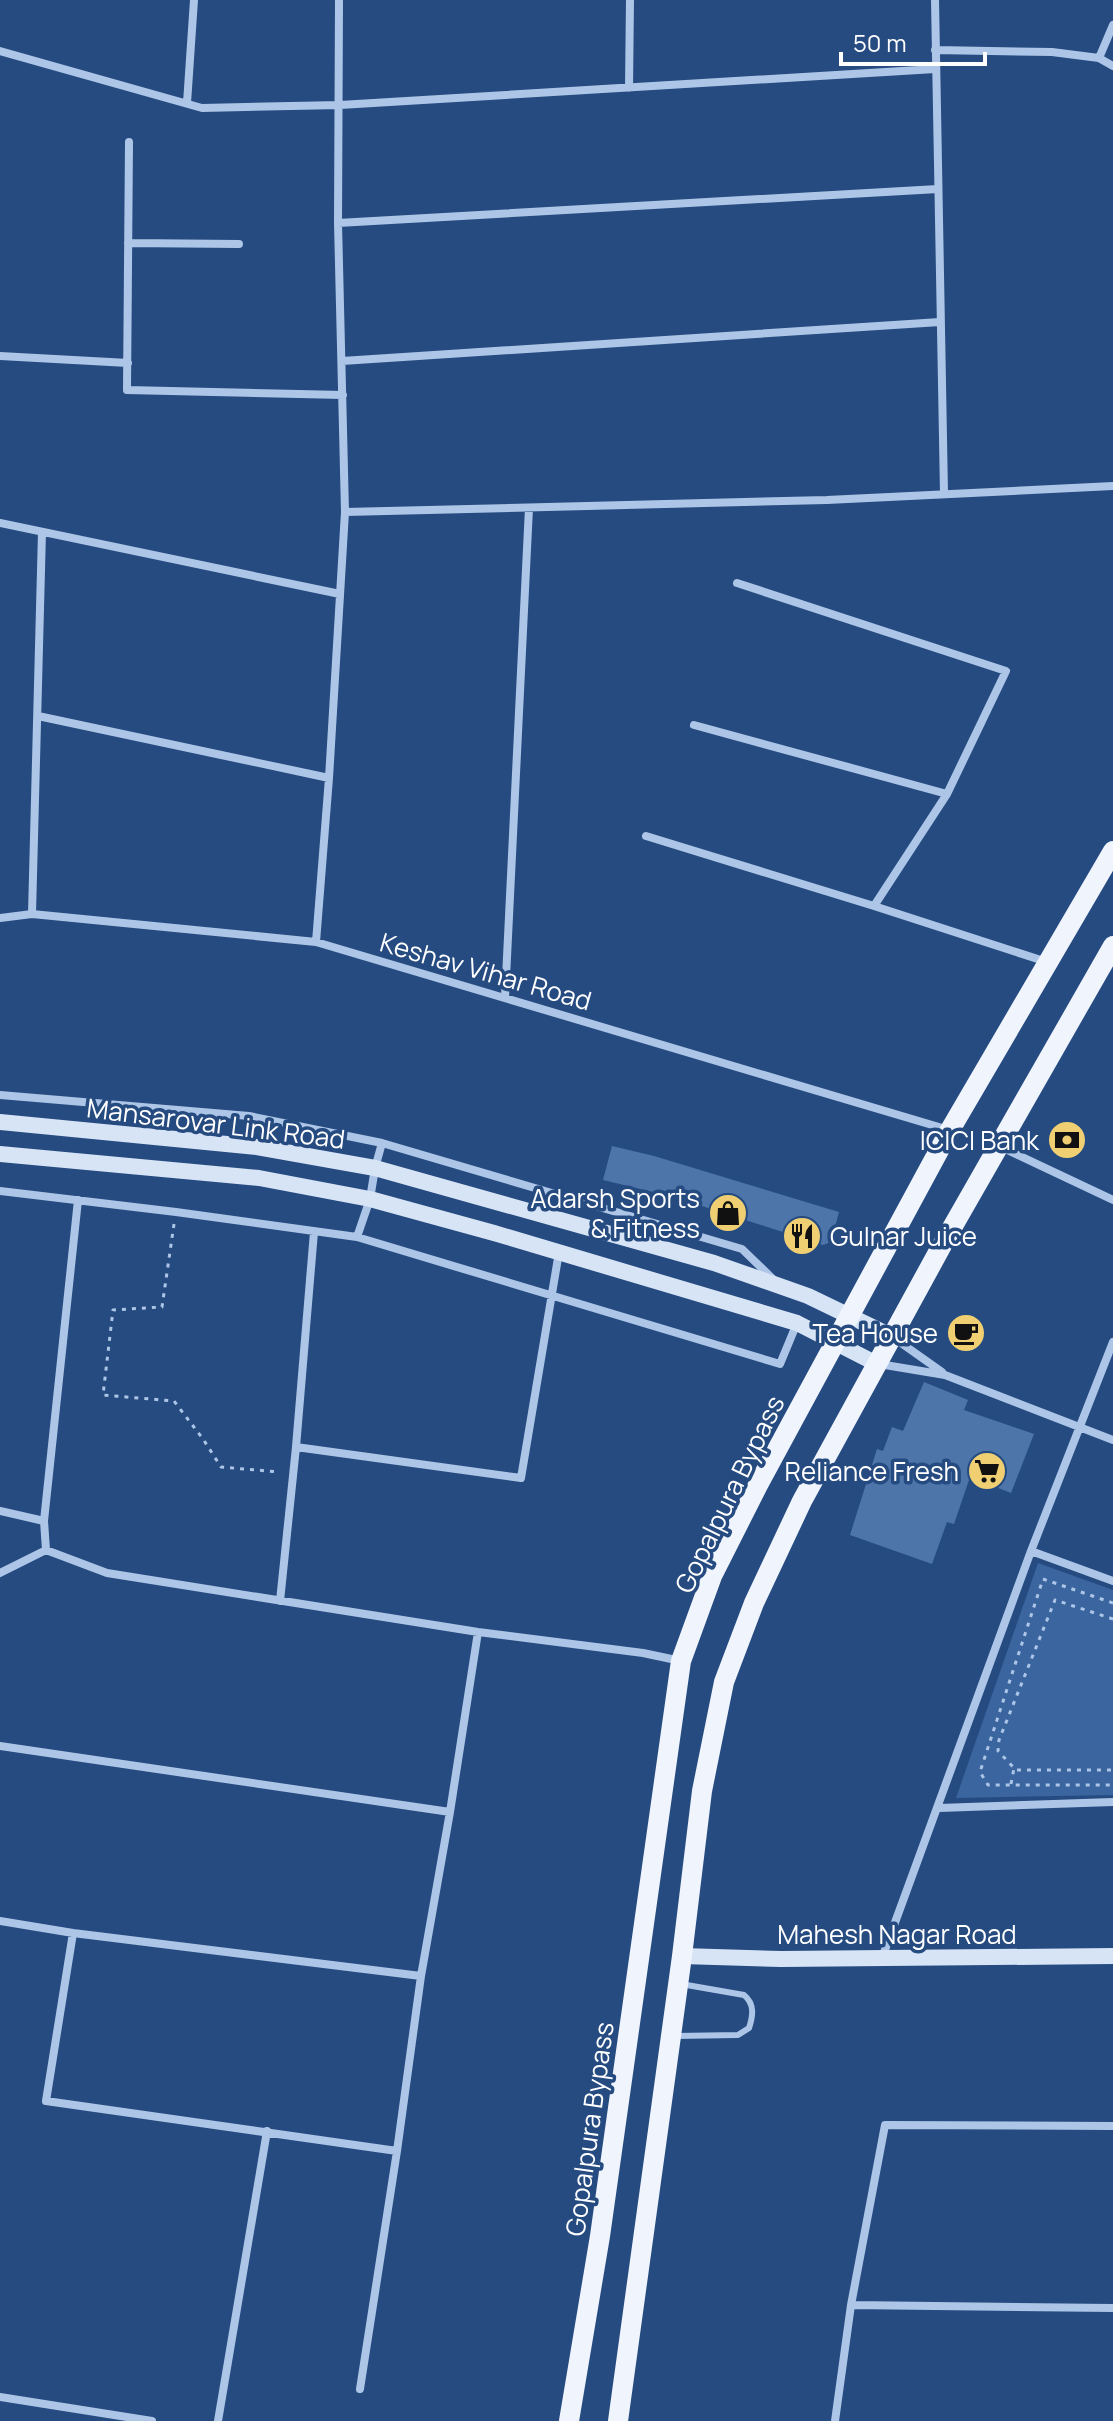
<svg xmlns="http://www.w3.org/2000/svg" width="1113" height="2421" viewBox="0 0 1113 2421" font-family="Manrope,sans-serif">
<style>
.green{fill:#3a659f}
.building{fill:#4e75aa}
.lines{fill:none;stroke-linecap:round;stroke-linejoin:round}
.path{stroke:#adc6e7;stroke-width:3;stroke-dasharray:4 6;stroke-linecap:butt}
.lane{stroke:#adc6e7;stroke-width:6}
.street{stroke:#adc6e7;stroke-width:8}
.secondary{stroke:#d7e4f6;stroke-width:16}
.primary{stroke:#eff4fd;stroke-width:20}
.labels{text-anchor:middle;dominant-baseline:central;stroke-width:7;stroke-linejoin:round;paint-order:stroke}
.street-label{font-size:26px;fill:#fff;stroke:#264b81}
.poi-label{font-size:26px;fill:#fff;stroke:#264b81;text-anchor:end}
</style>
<rect width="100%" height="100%" fill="#264b81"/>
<path class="green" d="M1038 1563 1113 1590V1795L956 1798Z"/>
<path class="building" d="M612 1146 654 1156 839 1212 831 1242 823 1245 674 1197 603 1180Z
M959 1316 984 1327 973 1350 947 1339Z
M924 1382 968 1400 964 1410 1034 1434 1011 1493 970 1477 954 1524 947 1522 932 1564 850 1535 877 1449 883 1451 892 1427 903 1431Z"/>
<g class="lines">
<path class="path" d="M174 1224 162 1307 113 1310 103 1395 174 1401 203 1439 221 1467 279 1472
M1113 1603 1043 1579 980 1772 988 1785H1113
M1113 1619 1055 1600 999 1740 998 1751 1016 1770H1113
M1011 1784 1014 1768"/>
<path class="lane" d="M675 2036 738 2035 749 2028C753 2016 755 2004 744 1995L681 1984"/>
<path class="street" d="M339 0 338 223 345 512 827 500 1113 486
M935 0 944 493
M1113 25 1099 58 1113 66
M935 50 1052 52 1099 58
M0 51 202 108 340 105 935 69
M629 88 630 0
M187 103 194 0
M129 142 127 390 343 395
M338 223 938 189
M128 243 239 244
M0 356 128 363
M342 361 940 322
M0 523 340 594
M38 716 329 778
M694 725 947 794 1006 671 737 583
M646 836 874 906 947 794
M874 906 1047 962
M32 914 42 532
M0 918 32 914 316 942 949 1130
M316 942 329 778 345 512
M505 998 529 508
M0 1095 249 1116 382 1143 742 1249 774 1280
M999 1146 1113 1200
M0 1191 176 1212 357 1237 780 1364 797 1323
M357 1237 370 1199 375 1168 382 1143
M894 1338 942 1372
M879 1364 945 1375 1113 1440
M296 1447 521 1478 559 1252
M0 1511 44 1521
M46 1550 44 1521 78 1200
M1031 1551 1113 1581
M0 1573 46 1550 107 1573 478 1632 643 1653 681 1661
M280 1601 296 1447 314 1232
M0 1746 450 1812
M939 1808 1113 1802
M0 1921 73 1933 421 1976
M73 1933 46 2101 397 2151
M882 1958 1031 1551 1113 1342
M851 2305 1113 2308
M360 2389 397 2151 421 1976 450 1812 478 1632
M0 2397 152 2421
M218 2421 267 2131
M835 2421 851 2305 885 2125 1113 2126"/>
<path class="secondary" d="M0 1122 257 1147 375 1168 714 1263 808 1296 893 1337
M0 1154 259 1178 370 1199 494 1233 797 1323 877 1364
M682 1956 781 1959 1113 1956"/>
<path class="primary" d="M569 2421 600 2236 681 1661 712 1576 758 1485 950 1130 1113 851
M618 2421 682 1956 702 1791 724 1682 754 1603 802 1501 941 1247 1113 946"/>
</g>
<defs>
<g id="bank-disc" transform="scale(2)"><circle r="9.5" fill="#f0cf72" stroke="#264b81"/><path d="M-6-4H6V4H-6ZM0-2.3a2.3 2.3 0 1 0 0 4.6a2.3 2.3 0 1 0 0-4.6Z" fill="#111"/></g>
<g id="shop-disc" transform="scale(2)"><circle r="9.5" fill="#f0cf72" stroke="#264b81"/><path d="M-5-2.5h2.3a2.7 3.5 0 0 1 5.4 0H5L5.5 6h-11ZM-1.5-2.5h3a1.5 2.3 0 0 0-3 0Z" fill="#111"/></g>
<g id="restaurant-disc" transform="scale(2)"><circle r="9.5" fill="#f0cf72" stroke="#264b81"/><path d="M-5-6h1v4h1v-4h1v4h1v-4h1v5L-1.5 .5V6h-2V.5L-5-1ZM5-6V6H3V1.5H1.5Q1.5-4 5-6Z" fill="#111"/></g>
<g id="cafe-disc" transform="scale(2)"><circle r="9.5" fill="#f0cf72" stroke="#264b81"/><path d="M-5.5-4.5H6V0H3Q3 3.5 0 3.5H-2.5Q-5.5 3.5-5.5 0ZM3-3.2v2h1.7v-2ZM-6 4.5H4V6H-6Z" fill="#111"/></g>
<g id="supermarket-disc" transform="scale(2)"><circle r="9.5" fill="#f0cf72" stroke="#264b81"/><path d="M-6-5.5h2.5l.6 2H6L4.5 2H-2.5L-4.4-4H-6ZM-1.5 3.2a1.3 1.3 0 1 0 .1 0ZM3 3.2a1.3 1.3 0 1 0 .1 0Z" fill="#111"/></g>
</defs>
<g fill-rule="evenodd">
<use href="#bank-disc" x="1067" y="1140"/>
<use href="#shop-disc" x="728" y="1213"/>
<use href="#restaurant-disc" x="802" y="1236"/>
<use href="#cafe-disc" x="966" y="1333"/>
<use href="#supermarket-disc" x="987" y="1471"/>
</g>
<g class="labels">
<g class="street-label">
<text transform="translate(486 971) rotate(16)">Keshav Vihar Road</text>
<text transform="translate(216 1123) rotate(7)">Mansarovar Link Road</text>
<text transform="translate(729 1494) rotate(-64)">Gopalpura Bypass</text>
<text x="897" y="1934">Mahesh Nagar Road</text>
<text transform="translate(589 2129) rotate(-82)">Gopalpura Bypass</text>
</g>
<g class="poi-label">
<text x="1039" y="1140">ICICI Bank</text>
<text x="700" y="1198">Adarsh Sports<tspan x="700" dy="30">&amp; Fitness</tspan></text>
<text x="830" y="1236" text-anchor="start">Gulnar Juice</text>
<text x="938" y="1333">Tea House</text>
<text x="959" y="1471">Reliance Fresh</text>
</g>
</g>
<path d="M841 52v12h144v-12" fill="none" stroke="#ffffff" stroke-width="4"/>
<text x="853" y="52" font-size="24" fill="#ffffff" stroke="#264b81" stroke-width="6" paint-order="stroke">50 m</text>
</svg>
